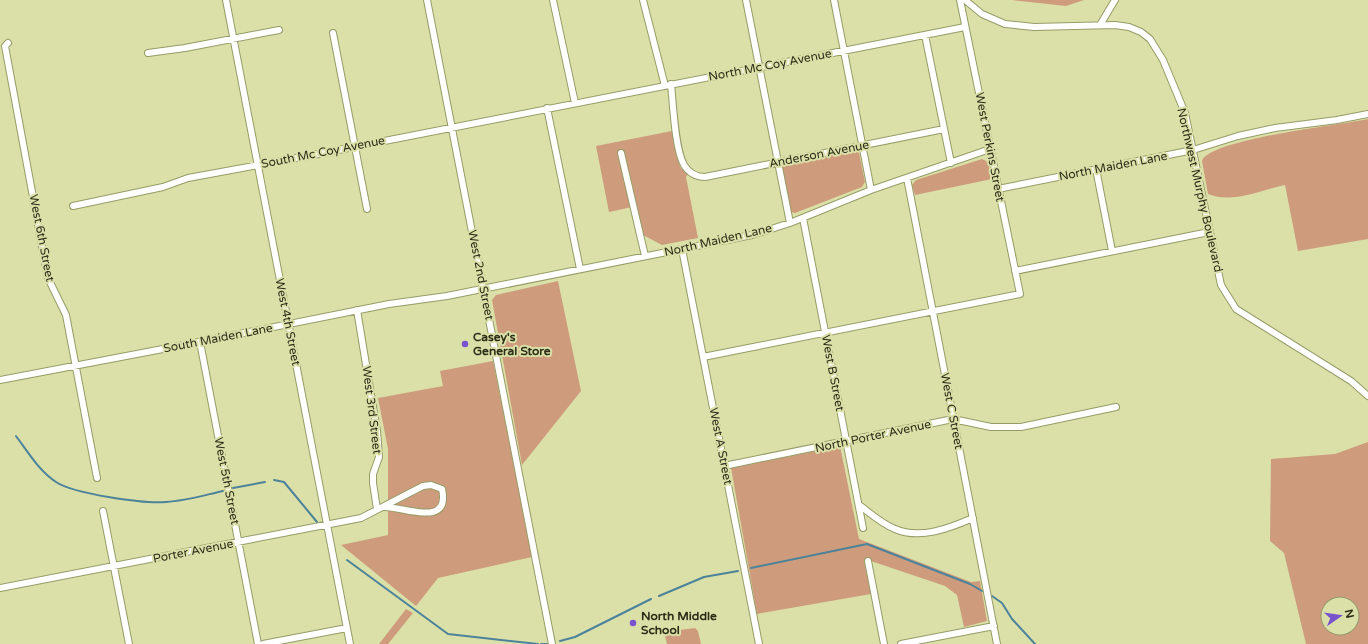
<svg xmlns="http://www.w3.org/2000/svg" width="1368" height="644" viewBox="0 0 1368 644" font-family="'Varela Round',sans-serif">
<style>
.green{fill:#ce9c7d;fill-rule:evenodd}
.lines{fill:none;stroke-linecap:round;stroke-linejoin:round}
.stream{stroke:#4c839a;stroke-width:2}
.minor-casing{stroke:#969c66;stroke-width:8}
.minor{stroke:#fff;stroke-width:6}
.poi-dot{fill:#7853cd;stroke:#dae0a8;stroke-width:1.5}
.labels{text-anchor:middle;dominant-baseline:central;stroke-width:4;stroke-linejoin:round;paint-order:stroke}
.street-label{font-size:12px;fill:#2c2e18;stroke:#dae0a8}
.poi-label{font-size:12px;font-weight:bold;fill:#2c2e18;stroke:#dae0a8;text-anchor:start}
</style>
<rect width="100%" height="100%" fill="#dae0a8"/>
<path class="green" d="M1012 0H1084L1066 6Z
M1368 119V239L1298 251 1285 185C1261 190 1232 204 1208 194L1202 161C1209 139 1342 125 1368 119Z
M672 131 680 167 688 174 686 177 698 238 662 245 643 235 632 207 609 212 596 146Z
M858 148 865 182 862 187 795 213 791 212 782 165Z
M982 159 988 162 992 179 915 195 912 185 916 180Z
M558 281 581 391 522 465 492 300 496 295Z
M493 361 532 557 438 578 416 606 341 545 388 535V449L378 398 443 386 440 371Z
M1368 442V644H1306L1284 553 1270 541 1271 459 1335 454ZM1328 604H1352V628H1328Z
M840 446 859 539 971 582 980 581 987 621 964 627 957 595 945 586 871 561H864L871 594 757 614 731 468Z
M406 609 413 613 388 644H379Z
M695 628 698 631 701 644H667L664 632Z"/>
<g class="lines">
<path class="stream" d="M16 436C28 452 39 471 56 482 74 494 145 504 166 502 185 501 205 495 223 491
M274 480 284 482 317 522
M233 488 265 482
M347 560 448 634 538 644
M751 568 867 544 970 584 982 591
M659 596 704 577 738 571
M992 596 1002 603 1012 619 1035 644
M560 641 575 637 651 599
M541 644H547"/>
<g class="minor-casing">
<path id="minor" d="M226 0 350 644
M427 0 552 644
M553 0 575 103
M643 0 665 86
M746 0 790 223
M834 0 871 190
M965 0 982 14 1005 24 1034 27 1115 25 1129 27 1141 32 1150 39 1163 60 1185 113 1221 285 1236 309 1351 381 1368 396
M1100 25 1115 0
M333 33 367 209
M925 35 951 163
M8 43 5 46 48 278 66 315 97 478
M148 53 185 48 279 30
M671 84C673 103 675 150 684 165 689 173 696 177 705 177L944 129
M547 108 580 269
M621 153 645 256
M1096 169 1112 251
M907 178 997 644
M998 189 1193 150 1238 136 1275 128 1337 120 1368 114
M73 206 163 187 188 178 308 156 965 27
M803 218 863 528
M682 249 759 644
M1015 271 1209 232
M357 310 377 431 379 457 373 474V483L377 509
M200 342 258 644
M703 357 1020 294 960 0
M0 380 189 344 389 304 447 296 752 235 790 223 871 190 990 149
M724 466 953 419 991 427H1021L1116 407
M859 505C870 513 882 524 895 529 920 540 950 528 973 518
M103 511 129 644
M868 561 884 644
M0 588 361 518 423 486 431 485 442 489C451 530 400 505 383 507
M263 644 347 628
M901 644 994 626"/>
</g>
<use href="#minor" class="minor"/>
</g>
<g class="poi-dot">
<circle cx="465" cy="344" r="4"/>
<circle cx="633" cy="623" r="4"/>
</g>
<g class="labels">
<g class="street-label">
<text transform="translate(770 65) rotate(-11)">North Mc Coy Avenue</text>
<text transform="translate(990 147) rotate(79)">West Perkins Street</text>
<text transform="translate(323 152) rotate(-11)">South Mc Coy Avenue</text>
<text transform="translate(819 154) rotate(-11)">Anderson Avenue</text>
<text transform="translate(1113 166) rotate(-11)">North Maiden Lane</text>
<text transform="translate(1200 190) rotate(77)">Northwest Murphy Boulevard</text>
<text transform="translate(42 238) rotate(79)">West 6th Street</text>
<text transform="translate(718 240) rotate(-13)">North Maiden Lane</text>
<text transform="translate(481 275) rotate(79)">West 2nd Street</text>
<text transform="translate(288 322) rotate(79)">West 4th Street</text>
<text transform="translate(218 338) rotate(-11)">South Maiden Lane</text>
<text transform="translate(833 373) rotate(79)">West B Street</text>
<text transform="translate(372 410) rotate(83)">West 3rd Street</text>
<text transform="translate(952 411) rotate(79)">West C Street</text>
<text transform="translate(873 436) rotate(-12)">North Porter Avenue</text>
<text transform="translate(721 446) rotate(79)">West A Street</text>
<text transform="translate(227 481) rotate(79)">West 5th Street</text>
<text transform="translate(193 551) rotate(-11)">Porter Avenue</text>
</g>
<g class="poi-label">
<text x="473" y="337">Casey's<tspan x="473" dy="14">General Store</tspan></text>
<text x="641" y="616">North Middle<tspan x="641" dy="14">School</tspan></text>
</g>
</g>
<g transform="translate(1340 616) rotate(77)"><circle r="19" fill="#dae0a8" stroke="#94996e"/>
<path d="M0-3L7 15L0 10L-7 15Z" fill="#7853cd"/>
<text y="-6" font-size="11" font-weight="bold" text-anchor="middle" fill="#2c2e18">N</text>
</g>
</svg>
